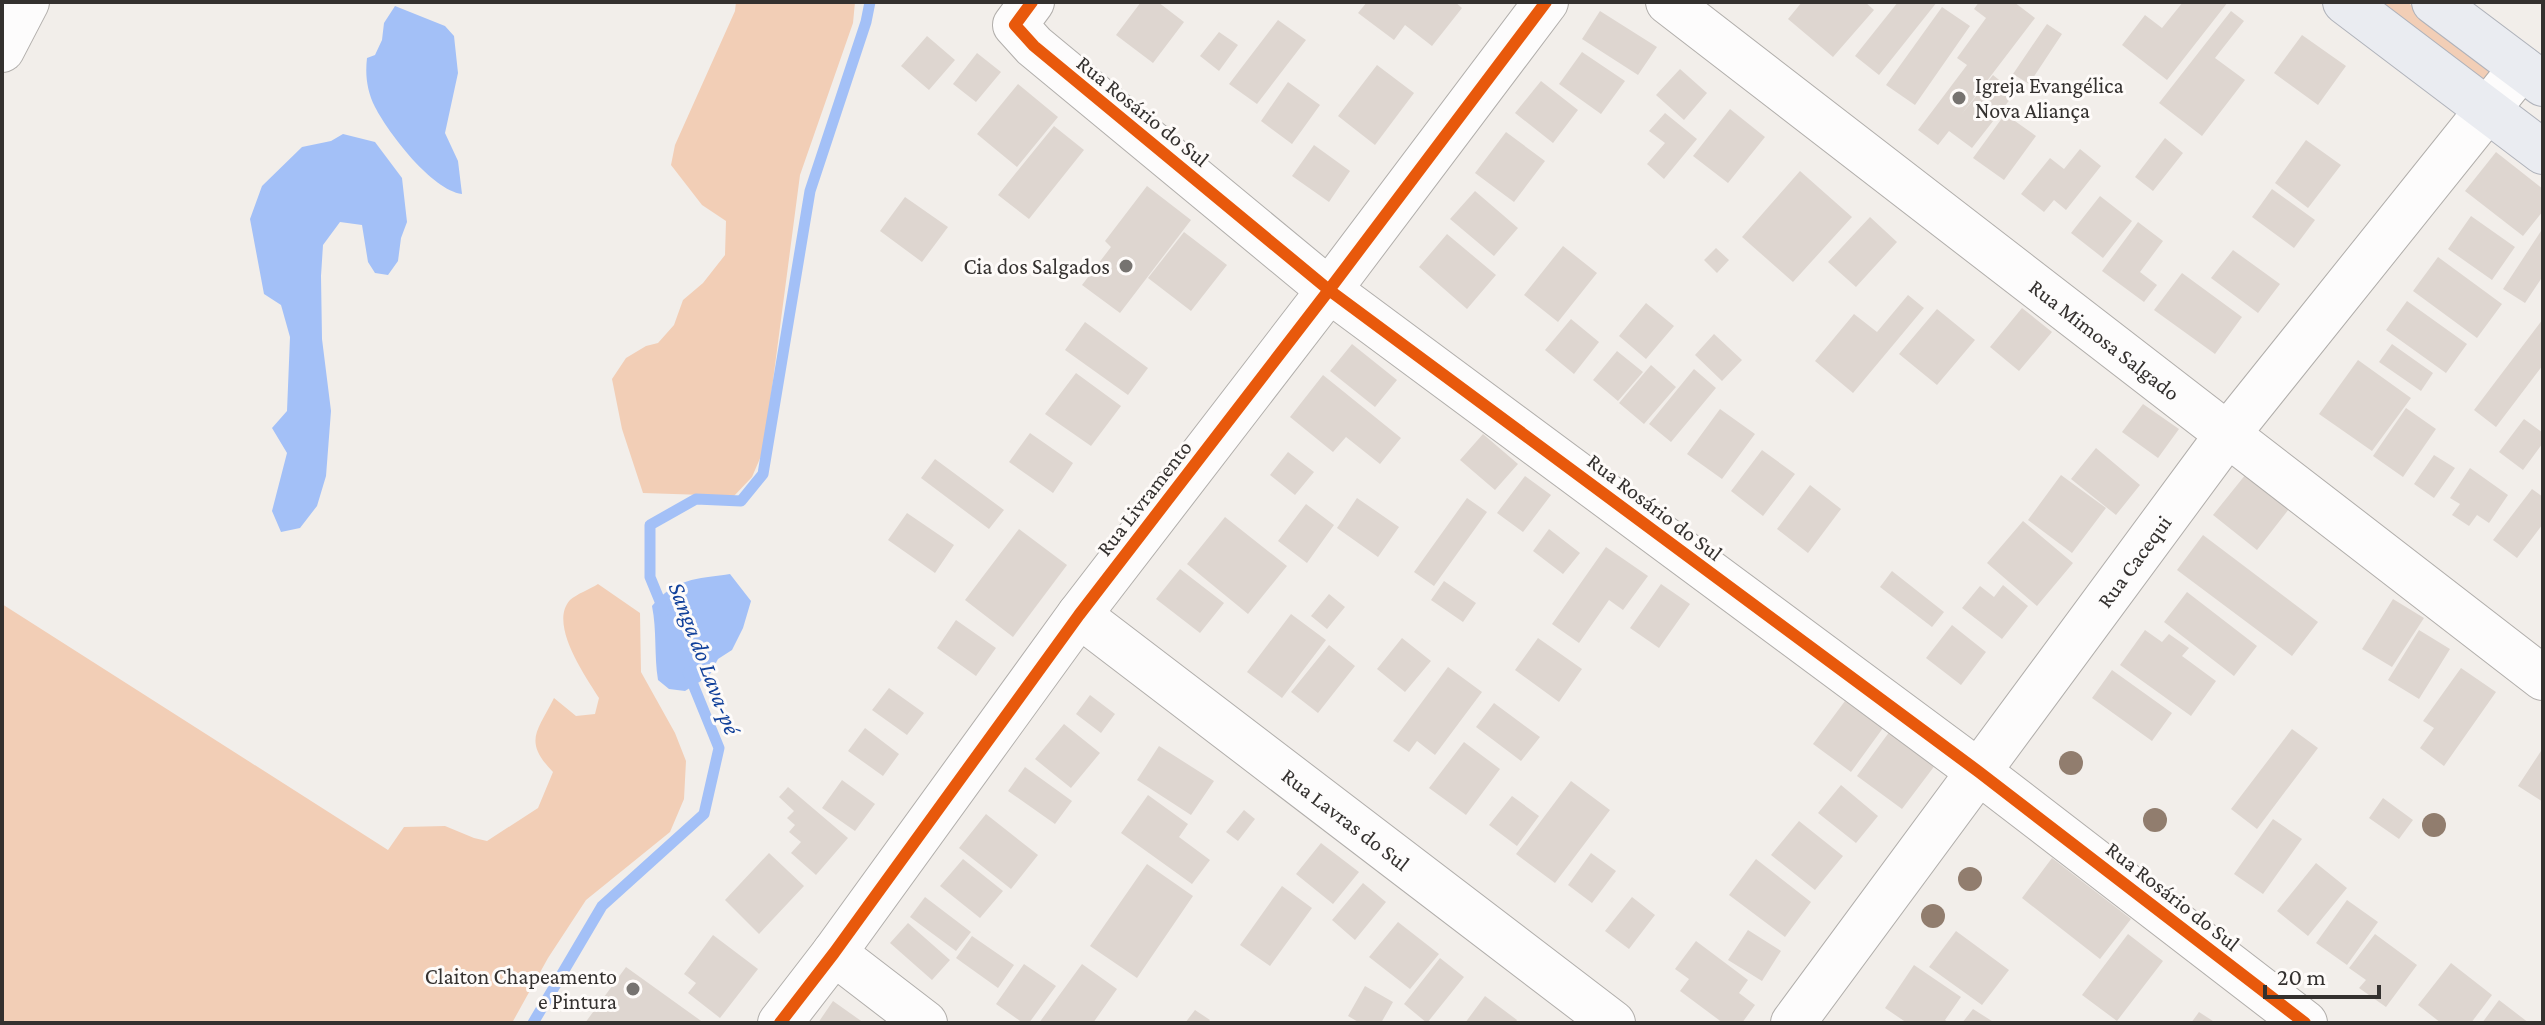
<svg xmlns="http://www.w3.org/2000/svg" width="2545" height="1025" viewBox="0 0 2545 1025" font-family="'Crimson Pro',serif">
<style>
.green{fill:#f2ceb6}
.water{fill:#a3c0f7}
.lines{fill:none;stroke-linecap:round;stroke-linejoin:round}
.stream{stroke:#a3c0f7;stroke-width:11}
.building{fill:#ded6d0}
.minor-casing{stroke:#b1aeab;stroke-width:46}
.major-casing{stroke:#afb2ba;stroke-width:46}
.minor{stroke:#fdfcfc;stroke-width:44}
.major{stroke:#eaecf1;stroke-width:44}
.cycleway-casing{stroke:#fefbf9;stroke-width:17}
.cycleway{stroke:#e8590c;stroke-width:12}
.tree{fill:#917d6e}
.poi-dot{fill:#767370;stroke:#fefbf9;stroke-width:3}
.labels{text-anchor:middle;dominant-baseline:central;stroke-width:6;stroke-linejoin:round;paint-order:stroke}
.poi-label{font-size:22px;fill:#34312f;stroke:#fefbf9;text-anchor:end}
.street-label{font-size:22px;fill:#34312f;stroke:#fefbf9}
.water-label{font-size:24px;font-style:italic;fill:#11409a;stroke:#fefbf9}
</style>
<rect width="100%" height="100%" fill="#f2eeea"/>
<path class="green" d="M736 2H855L853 23 800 175 764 449 752 477 734 496 643 493 622 429 612 379 626 358 646 346 658 343 674 325 683 300 703 283 725 255 726 221 702 205 671 165 675 145 735 11Z
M2378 2H2407L2495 69 2484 83Z
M598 584 640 613 641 672 675 733 686 761 684 799 670 832 586 900 548 958 512 1023H2V604L388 850 404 827 445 826 474 838 487 841 538 808 553 772C523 741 537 732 554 698L576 716 595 714 599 698C586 677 548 624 570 600 577 594 590 589 598 584Z"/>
<path class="water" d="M395 6 445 26 454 36 458 73 445 133 458 161 462 194C432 190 389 134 375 107 367 91 365 75 367 58L375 55 382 40 384 23Z
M343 134 375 142 402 178 407 222 401 238 398 261 388 275 375 273 368 262 362 225 340 222 323 245 321 276 322 339 331 411 326 476 317 506 300 528 281 532 272 511 287 453 272 428 287 411 290 337 281 305 264 294 250 219 262 186 302 147 331 141Z
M730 574 751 601 743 628 732 650 718 659 709 676 685 691 669 689 658 680C654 655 657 631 652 606 676 578 695 579 730 574Z"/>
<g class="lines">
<path class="stream" d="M664 611 650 577V525L696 499 741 501 763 474 810 191 866 22 870 2
M533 1023 602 906 704 814 719 748 688 672"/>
</g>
<path class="building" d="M1141 2H1158L1184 22 1153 63 1116 35Z
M1367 2H1455L1462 8 1432 46 1405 25 1394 40 1358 13Z
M1802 2H1865L1874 10 1833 57 1788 19Z
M1898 2H1937L1879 75 1855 56Z
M1979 2H2014L2035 18 1961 115 1993 75 2015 93 1972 148 1949 131 1938 145 1918 130 1967 65 1957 58 1986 18 1974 9Z
M2183 2H2228L2167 80 2122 45 2145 15 2162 28Z
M1942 7 1970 26 1915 105 1886 85Z
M1600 11 1657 47 1638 75 1582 39Z
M2231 11 2244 21 2215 58 2245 80 2202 136 2159 103Z
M1278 20 1306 40 1257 104 1229 84Z
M2047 24 2062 34 2029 84 2013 74Z
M1219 32 1238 45 1219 71 1200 56Z
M2302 35 2346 66 2318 105 2274 73Z
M927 36 955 60 929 90 901 66Z
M1582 52 1625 81 1601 114 1559 84Z
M977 53 1001 72 976 102 953 84Z
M1377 65 1414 93 1375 145 1338 116Z
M1680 69 1707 93 1684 120 1656 95Z
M1541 81 1578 110 1553 143 1515 113Z
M1288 82 1320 105 1292 144 1261 121Z
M1018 84 1058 117 1017 167 977 134Z
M1730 109 1765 137 1728 183 1693 156Z
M1665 113 1697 139 1664 179 1647 164 1665 143 1649 131Z
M2005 114 2036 136 2004 180 1973 158Z
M1054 126 1084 150 1029 219 998 195Z
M1506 132 1545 161 1514 202 1475 173Z
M2165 138 2183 153 2153 191 2135 177Z
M2306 140 2341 165 2308 208 2275 183Z
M1314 145 1350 171 1329 202 1292 176Z
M2080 149 2101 166 2066 210 2054 200 2044 212 2021 194 2050 158 2064 169Z
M2496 152 2543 189V211L2523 236 2465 191Z
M1800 171 1852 217 1793 282 1742 237Z
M1147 186 1191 220 1120 313 1082 285 1111 247 1105 241Z
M2272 189 2315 220 2294 248 2252 217Z
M1475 191 1518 228 1494 256 1450 219Z
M2100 196 2132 221 2103 258 2071 233Z
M905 197 948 227 922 262 880 231Z
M2471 216 2515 247 2492 280 2448 249Z
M1870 217 1897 242 1856 287 1828 262Z
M2138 222 2163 241 2140 272 2157 285 2144 302 2102 271Z
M2543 228V276L2525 303 2503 289Z
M1184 232 1227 265 1191 311 1148 278Z
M1447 234 1496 275 1467 309 1419 267Z
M1563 246 1597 273 1558 322 1524 295Z
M1716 248 1729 260 1717 273 1704 260Z
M2233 250 2280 284 2258 313 2211 278Z
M2438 257 2502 304 2477 338 2413 291Z
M2182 273 2242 317 2215 354 2154 310Z
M1908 295 1924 308 1853 393 1815 361 1854 314 1877 332Z
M2407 301 2467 344 2446 373 2386 330Z
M1646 303 1674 326 1646 359 1619 336Z
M2022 308 2052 332 2019 371 1990 347Z
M1937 309 1975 340 1937 385 1899 354Z
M1571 319 1599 342 1574 374 1545 350Z
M2543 319V365L2496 427 2474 410Z
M1085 322 1148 368 1128 395 1065 350Z
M1714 334 1742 360 1722 381 1695 355Z
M1352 344 1397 380 1375 407 1330 371Z
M2392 344 2433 373 2421 391 2379 362Z
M1617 351 1643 372 1618 401 1593 380Z
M2358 360 2411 398 2372 451 2319 414Z
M1651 365 1676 387 1644 424 1619 403Z
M1694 369 1716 388 1671 442 1649 424Z
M1076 373 1121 406 1091 446 1045 414Z
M1323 375 1401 438 1380 464 1346 437 1333 452 1290 417Z
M2143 404 2179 429 2158 458 2122 432Z
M2406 408 2436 429 2403 477 2373 456Z
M1720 409 1755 434 1722 479 1687 454Z
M2524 419 2543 433V443L2523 470 2499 452Z
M1030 433 1073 463 1053 493 1009 462Z
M1483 434 1518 464 1495 490 1460 460Z
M2096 448 2140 485 2116 515 2071 479Z
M1762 450 1795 474 1763 516 1731 491Z
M1288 452 1314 472 1295 495 1270 475Z
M2434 455 2455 468 2434 498 2414 484Z
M935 459 1004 510 989 529 921 478Z
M2470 468 2508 495 2489 523 2477 515 2469 526 2452 515 2460 504 2450 498Z
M2246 474 2289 509 2257 550 2213 515Z
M2061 475 2106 508 2072 553 2028 520Z
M1525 476 1551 495 1523 532 1497 513Z
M1810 485 1841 509 1808 553 1777 529Z
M2532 489 2543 497V524L2517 558 2493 540Z
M1357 498 1399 527 1378 557 1337 528Z
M1467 498 1487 512 1434 586 1414 572Z
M1306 504 1334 525 1307 563 1278 541Z
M907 513 954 545 935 573 888 540Z
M1225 517 1287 566 1248 614 1187 564Z
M2023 521 2073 563 2037 606 1987 563Z
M1019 529 1067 565 1013 637 965 600Z
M1549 529 1580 553 1563 574 1533 551Z
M2203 535 2318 622 2292 656 2177 570Z
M1606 547 1648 576 1623 610 1609 600 1579 643 1552 624Z
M1180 569 1224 603 1200 633 1156 599Z
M1892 571 1944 612 1932 627 1880 587Z
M1444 581 1476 603 1463 622 1431 600Z
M1661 584 1690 604 1659 648 1630 628Z
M2003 585 2028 606 2002 639 1962 608 1980 586 1994 597Z
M2187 592 2257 646 2234 676 2164 622Z
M1329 594 1345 607 1327 629 1311 616Z
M2393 599 2424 618 2392 667 2362 649Z
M1291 614 1326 640 1282 698 1247 672Z
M956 620 996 648 976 676 937 648Z
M1952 625 1986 652 1961 685 1926 658Z
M2145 630 2162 642 2169 634 2189 648 2182 656 2216 681 2191 716 2120 665Z
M2419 630 2450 649 2419 699 2388 680Z
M1402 638 1431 661 1405 692 1377 669Z
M1538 638 1582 669 1559 702 1515 670Z
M1329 645 1355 666 1318 713 1291 692Z
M1448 667 1482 692 1435 755 1417 741 1409 752 1393 741Z
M2461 668 2496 692 2444 766 2420 748 2434 728 2423 721Z
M2112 670 2172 713 2152 741 2092 698Z
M889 688 924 713 907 735 872 710Z
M1090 695 1115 714 1101 733 1076 714Z
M1845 701 1883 728 1851 772 1813 744Z
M1494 703 1540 737 1521 761 1476 727Z
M1064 724 1100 753 1071 788 1035 759Z
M865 728 899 754 883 776 848 751Z
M2292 729 2318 748 2257 829 2231 809Z
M1890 731 1936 764 1902 809 1857 776Z
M1464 742 1500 769 1466 815 1429 788Z
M1159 746 1214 781 1191 815 1137 780Z
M2543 748V802L2518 786Z
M1025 767 1072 801 1055 824 1008 791Z
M842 780 875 804 855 831 822 808Z
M1571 781 1610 810 1555 883 1516 854Z
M1841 785 1878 816 1856 843 1818 813Z
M788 787 848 838 816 875 791 853 801 842 789 832 795 825 787 818 794 811 779 797Z
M1148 795 1188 824 1179 837 1210 860 1192 884 1121 833Z
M1512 796 1539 816 1517 846 1489 825Z
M2383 798 2413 820 2399 839 2369 818Z
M1244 810 1255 819 1238 841 1226 832Z
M986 814 1038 855 1011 889 959 848Z
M2273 819 2302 839 2263 894 2234 874Z
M1799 821 1843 856 1815 890 1771 855Z
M1321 843 1359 872 1333 904 1296 874Z
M769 853 804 886 759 934 725 900Z
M1591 853 1616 871 1592 903 1568 885Z
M2052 858 2131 919 2100 959 2022 898Z
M963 859 1003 891 980 918 940 886Z
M1756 859 1811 902 1785 937 1729 895Z
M2316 863 2347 888 2308 936 2277 911Z
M1147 864 1193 896 1137 978 1090 946Z
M1363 883 1386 902 1355 940 1332 920Z
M1282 886 1312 908 1270 966 1240 945Z
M925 897 971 932 956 951 910 917Z
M1632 897 1655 915 1629 949 1605 931Z
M2347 900 2378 922 2347 965 2316 943Z
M1398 922 1439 954 1410 989 1369 957Z
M908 923 950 960 932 980 890 943Z
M1748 930 1781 951 1762 981 1728 960Z
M1956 931 2009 970 1982 1005 1929 967Z
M2128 934 2163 961 2117 1021 2082 995Z
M2375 934 2417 965 2386 1007 2359 988 2366 980 2349 968Z
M713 935 758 969 720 1018 688 993 696 983 684 974Z
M972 936 1014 965 998 988 956 958Z
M1696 941 1748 980 1739 993 1755 1005 1742 1023H1723L1680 991 1689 979 1675 969Z
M1440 958 1464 977 1427 1023 1404 1004Z
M2451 963 2492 995 2471 1023H2441L2418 1005Z
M1024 964 1056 986 1029 1023H1023L996 1004Z
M1082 964 1117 989 1093 1023H1039Z
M1914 965 1961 997 1945 1020 1949 1023H1907L1885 1008Z
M626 967 704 1023H585Z
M1365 986 1393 1002 1381 1023H1360L1348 1016Z
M1485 996 1517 1020 1515 1023H1465Z
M2499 1000 2529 1023H2482Z
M833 1001 864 1023H818Z
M1973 1009 1995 1023H1962Z
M1195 1010 1210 1020 1208 1023H1185Z
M2199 1012 2216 1023H2191Z"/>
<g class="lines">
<g class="minor-casing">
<g id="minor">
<path d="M1032 2 1015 25 1034 46 1329 290 1979 772 2305 1023"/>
<path id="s1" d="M1668 2 2543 678"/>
<path d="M2 50 27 2"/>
<path id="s2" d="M1079 615 1613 1023"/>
<path d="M834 953 925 1023"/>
<path d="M780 1023 834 953 1079 615 1329 290 1546 2"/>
<path id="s3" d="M1793 1023 2227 435 2521 68"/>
</g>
</g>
<g class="major-casing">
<path id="major" d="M2345 2 2543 152
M2434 2 2543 84"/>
</g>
<use href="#minor" class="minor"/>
<use href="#major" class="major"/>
<g class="cycleway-casing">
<path id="cycleway" d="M1032 2 1015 25 1034 46 1329 290 1979 772 2305 1023
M780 1023 834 953 1079 615 1329 290 1546 2"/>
</g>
<use href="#cycleway" class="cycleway"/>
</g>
<g class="tree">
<circle cx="2071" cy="763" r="12"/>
<circle cx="2155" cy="820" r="12"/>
<circle cx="2434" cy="825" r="12"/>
<circle cx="1970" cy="879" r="12"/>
<circle cx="1933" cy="916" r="12"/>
</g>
<g class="poi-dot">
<circle cx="1959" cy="98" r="8"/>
<circle cx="1126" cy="266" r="8"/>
<circle cx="633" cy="989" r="8"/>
</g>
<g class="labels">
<g class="poi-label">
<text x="1975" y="85" text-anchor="start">Igreja Evangélica<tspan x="1975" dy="25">Nova Aliança</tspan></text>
<text x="1110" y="266">Cia dos Salgados</text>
<text x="617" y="976">Claiton Chapeamento<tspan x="617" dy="25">e Pintura</tspan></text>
</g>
<g class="street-label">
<text transform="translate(1143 111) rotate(39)">Rua Rosário do Sul</text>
<text stroke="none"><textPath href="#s1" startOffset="552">Rua Mimosa Salgado</textPath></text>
<text transform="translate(1144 498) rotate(-52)">Rua Livramento</text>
<text transform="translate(1655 507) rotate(37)">Rua Rosário do Sul</text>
<text stroke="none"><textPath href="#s3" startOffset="574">Rua Cacequi</textPath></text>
<text stroke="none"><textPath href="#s2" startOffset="336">Rua Lavras do Sul</textPath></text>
<text transform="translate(2173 896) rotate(38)">Rua Rosário do Sul</text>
</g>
<g class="water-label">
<text transform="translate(705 658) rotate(69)">Sanga do Lava-pé</text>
</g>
</g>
<rect width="2545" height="1025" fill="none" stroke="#34312f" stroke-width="8"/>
<path d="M2265 985v12h114v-12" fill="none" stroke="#34312f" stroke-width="4"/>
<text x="2277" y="985" font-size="24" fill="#34312f" stroke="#fefbf9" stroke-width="6" paint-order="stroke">20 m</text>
</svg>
